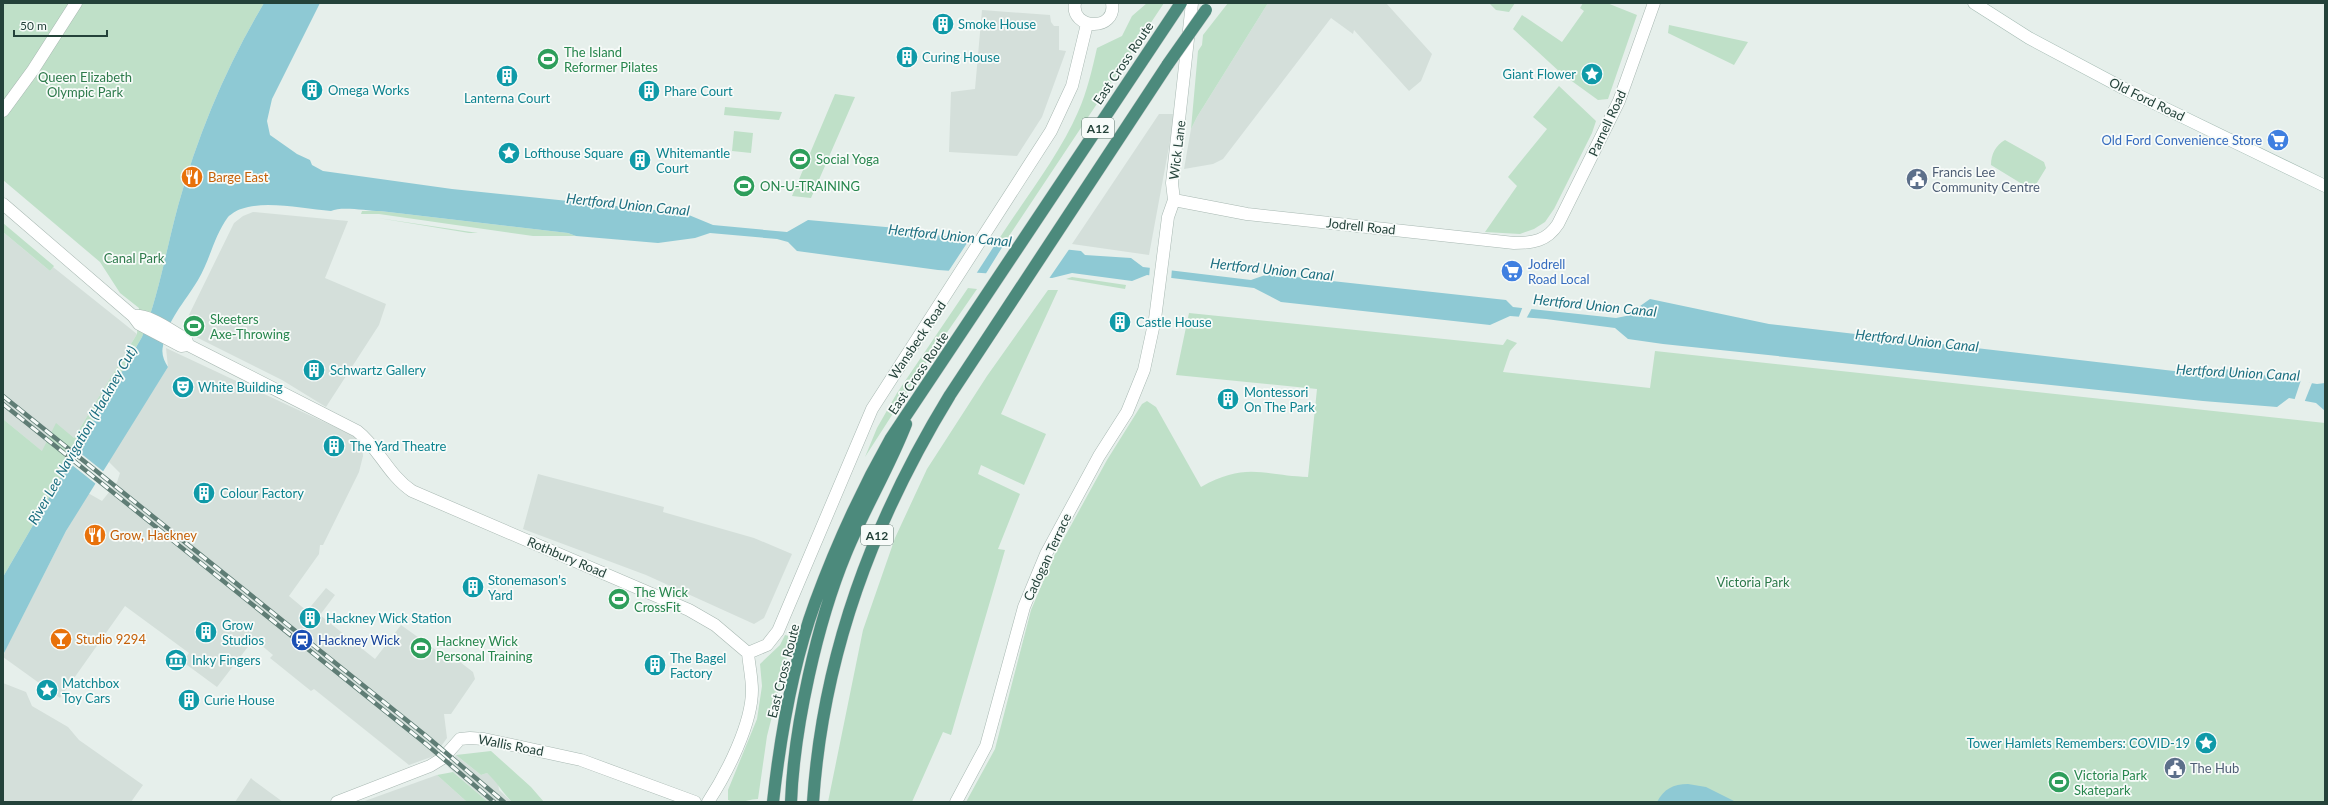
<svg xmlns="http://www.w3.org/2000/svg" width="2328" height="805" viewBox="0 0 2328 805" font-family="Lato,sans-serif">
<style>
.built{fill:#d4dfda}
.green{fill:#bfe0c8}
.water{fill:#8ec9d4}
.pier{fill:#e6efeb}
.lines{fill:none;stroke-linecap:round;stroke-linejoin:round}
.tertiary-casing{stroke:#a8b8b2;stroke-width:13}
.secondary-casing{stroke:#a4bbb3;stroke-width:13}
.trunk-casing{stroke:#c2cac8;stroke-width:13}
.tertiary{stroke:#fff;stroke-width:12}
.secondary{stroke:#fff;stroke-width:12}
.trunk{stroke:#4c8a7c;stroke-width:12}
.rail-casing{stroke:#5f7d75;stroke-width:4.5}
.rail{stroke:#f7fbf9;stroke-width:3;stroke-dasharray:9;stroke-linecap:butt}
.trunk-bridge-casing{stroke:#c2cac8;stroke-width:13;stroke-linecap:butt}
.trunk-bridge{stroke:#4c8a7c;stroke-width:12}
.labels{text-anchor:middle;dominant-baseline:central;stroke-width:3.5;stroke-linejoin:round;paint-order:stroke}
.shield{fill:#f7fbf9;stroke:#637a73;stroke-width:1}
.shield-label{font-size:12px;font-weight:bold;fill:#24423a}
.culture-label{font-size:13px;fill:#0d838f;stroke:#f7fbf9;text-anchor:start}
.leisure-label{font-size:13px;fill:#27864d;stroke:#f7fbf9;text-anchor:start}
.street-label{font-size:13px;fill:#24423a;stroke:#f7fbf9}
.park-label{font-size:13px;fill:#2d7a4b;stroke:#f7fbf9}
.shop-label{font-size:13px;fill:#366cbe;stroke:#f7fbf9;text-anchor:end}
.service-label{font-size:13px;fill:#4e5e75;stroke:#f7fbf9;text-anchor:start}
.food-label{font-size:13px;fill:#c56008;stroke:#f7fbf9;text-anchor:start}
.transit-label{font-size:13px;fill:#164399;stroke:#f7fbf9;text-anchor:start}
.water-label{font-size:14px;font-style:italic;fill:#1c6f80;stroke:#f7fbf9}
</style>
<rect width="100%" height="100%" fill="#e6efeb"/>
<path class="built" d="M1268 3H1386L1432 54 1421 81 1409 91 1354 30 1353 34 1331 18 1223 159 1213 164 1184 169 1191 129 1197 117Z
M982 10 1050 15 1051 22 1054 26H1059V50L1066 51 1042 117 1017 156 949 152 951 92 975 89Z
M1159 114H1175L1149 255 1072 244Z
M253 212 348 221 325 278 386 304 379 325 326 407 282 380 184 331 186 321 234 223 243 216Z
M3 232 50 271 53 267 137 334 74 438 53 431 43 452 3 419Z
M166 348 354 436 362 445 363 456 359 472 323 545H320L319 554 289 596 307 611 326 588 335 595 320 615 375 659 401 625 454 663 460 662 473 672 475 679 451 714H444L447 738 434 756 409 765 314 689 311 691 270 658 273 655 254 639 217 687 183 662 189 653 125 606 60 698 3 657 6 648 66 531 88 493 102 501 117 482 120 473 108 461 168 367Z
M538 474 664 507 663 512 754 538 792 554 764 618 754 624 646 575 523 529Z
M3 683 26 692 32 706 68 727 79 740 143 785 131 802H3Z
M456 755 481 775 487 773 498 782 499 790 512 802H488L448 767Z
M437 775 467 802H362Z
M251 778 253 780 283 802H235Z"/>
<path class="green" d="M3 3H264C226 67 198 134 178 206 166 250 159 295 142 337L3 577V419L42 451 56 423 74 438 137 334 139 308 120 293 100 262 3 180Z
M1147 3H1164L1007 239H999C1024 200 1060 154 1078 112 1087 92 1092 70 1097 48L1122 36 1132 16Z
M1228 3H1268L1197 117 1191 129 1198 51 1202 45 1203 35Z
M1489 3H1515L1509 12 1496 10Z
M1583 3H1607L1637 15 1608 99 1598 100 1562 74 1513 29 1522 15 1562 42 1584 11 1580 8Z
M1669 25 1748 42 1734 65 1668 33Z
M1559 86 1596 121 1592 133 1554 209 1545 222 1534 229 1520 234 1485 232 1517 186 1508 177 1547 129 1533 117Z
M835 94 855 97 811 198 792 196Z
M725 107 782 112 779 120 724 115Z
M734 131 753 133 751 153 732 151Z
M2005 140 2044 162 2046 168 2035 186 2027 187 1991 165C1991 154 1996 145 2005 140Z
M362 211H380L568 233 576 236H533L379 214H361Z
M378 218 478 233H469Z
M3 223 54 266 50 271 3 232Z
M1072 277 1126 285 1125 289 1066 279Z
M968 288 977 289 921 370 865 457 877 428 897 393Z
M1048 290H1058L1001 414 1046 434 1024 485 981 465 978 474 1020 494 998 549 1005 550 951 735 943 732 912 802H828L863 630 895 538 927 469 987 376Z
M1189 313 1503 345 1507 339 1517 343 1510 351 1503 372 1650 388 1655 351 2325 423V802H966L995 749 1031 610 1053 558 1107 460 1142 404 1147 401 1156 407 1201 487C1246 462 1261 475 1308 477L1317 389 1176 375Z
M785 635 792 637 767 736 758 799C747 799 742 805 728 800V790L757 719 762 686 760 664 780 645Z
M491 751 531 787 544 802H512C501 791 498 783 487 773L481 775 456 755Z
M453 772 488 802H467L437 775Z"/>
<path class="water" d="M264 3H320L272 99 267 121 270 135 297 154 310 160 312 165 323 171 452 189 684 213 713 225 787 232 808 220 930 231 935 235 1081 251 1085 255 1131 258 1143 267 1251 280 1268 274 1506 300 1513 307 1616 318 1626 316 1650 299 1769 324 2217 376 2225 369 2317 384 2325 383V411L2316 403 2289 398 2277 407 2203 401 1663 344 1628 339 1615 328 1546 319 1510 316 1490 325 1281 302 1254 288 1147 275 1132 281 1072 273 1052 278 938 270 797 251 788 242 777 239 710 233 695 238 658 243 576 236 568 233 380 211C366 211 342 206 331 211 305 209 265 200 241 209 237 210 231 214 228 217 214 236 210 260 198 280 185 302 167 320 163 346 161 354 164 361 168 367L66 531 3 655V577L142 337C159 295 166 250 178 206 198 134 226 67 264 3Z
M1688 784 1706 787 1736 802H1657C1664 789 1673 784 1688 784Z"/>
<path class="pier" d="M971 237 998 240 976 274 948 272Z
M1006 241 1070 248 1048 280 985 275Z
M1150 266 1172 268 1171 281 1149 278Z
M1523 306 1532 308 1526 319H1518Z
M2301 380 2312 383 2304 403 2294 401Z
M74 448 104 472 96 484 67 461Z"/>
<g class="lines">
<g class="tertiary-casing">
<path id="tertiary" d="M1075 3C1070 30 1117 32 1112 3
M3 111 33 70 76 3
M1174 200 1247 214 1514 243C1533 243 1547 241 1558 224L1619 101 1654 3
M3 204 133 316 139 324 181 346 188 345 357 431C379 448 388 475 412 491L689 610 715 625 748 653C749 665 752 678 752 690 752 724 727 773 708 802
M133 316C150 314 171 331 186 339L188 345
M748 653 767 645 778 631 872 409 1051 131 1072 86 1087 24
M337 802 430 766 443 758 460 739 470 738 484 739 581 760 695 802
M956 802 986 746 1024 607 1046 554 1099 456 1127 412 1144 370 1155 319 1168 217 1174 200 1172 183 1192 3"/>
</g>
<g class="secondary-casing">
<path id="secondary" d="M1974 3 2029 38 2123 88 2325 186"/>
</g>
<g class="trunk-casing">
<path id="trunk" d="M773 802C780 739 793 663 815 603 836 546 861 491 891 438L1181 3
M791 802C794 727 817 623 846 553 864 509 889 468 906 424
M813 802C823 654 873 521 950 395L1168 64"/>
</g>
<use href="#tertiary" class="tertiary"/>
<use href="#secondary" class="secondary"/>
<use href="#trunk" class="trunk"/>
<g class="rail-casing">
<path id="rail" d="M3 396 425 735 504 802
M3 404 426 744 494 802"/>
</g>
<use href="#rail" class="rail"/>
<g class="trunk-bridge-casing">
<path id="trunk-bridge" d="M1168 64 1206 10"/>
</g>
<use href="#trunk-bridge" class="trunk-bridge"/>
</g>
<defs>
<g id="building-disc" transform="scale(1.15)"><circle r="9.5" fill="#0f9aa8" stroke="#f7fbf9"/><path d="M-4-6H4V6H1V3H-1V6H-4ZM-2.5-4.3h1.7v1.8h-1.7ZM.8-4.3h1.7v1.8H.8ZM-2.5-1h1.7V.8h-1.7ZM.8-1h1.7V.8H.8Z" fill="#fff"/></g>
<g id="stadium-disc" transform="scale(1.15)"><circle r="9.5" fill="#2e9e5b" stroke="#f7fbf9"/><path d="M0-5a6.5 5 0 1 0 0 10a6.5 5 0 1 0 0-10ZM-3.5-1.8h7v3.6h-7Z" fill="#fff"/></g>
<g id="sight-disc" transform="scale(1.15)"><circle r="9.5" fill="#0f9aa8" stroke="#f7fbf9"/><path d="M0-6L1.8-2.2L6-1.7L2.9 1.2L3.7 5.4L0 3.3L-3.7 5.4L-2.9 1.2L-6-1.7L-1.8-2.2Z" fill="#fff"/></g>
<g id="supermarket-disc" transform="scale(1.15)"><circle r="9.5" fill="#3f7fe0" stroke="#f7fbf9"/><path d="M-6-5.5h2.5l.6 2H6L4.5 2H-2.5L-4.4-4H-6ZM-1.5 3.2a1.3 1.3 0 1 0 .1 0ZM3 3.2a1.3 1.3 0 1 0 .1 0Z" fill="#fff"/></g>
<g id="restaurant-disc" transform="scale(1.15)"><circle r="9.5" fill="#e8710a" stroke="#f7fbf9"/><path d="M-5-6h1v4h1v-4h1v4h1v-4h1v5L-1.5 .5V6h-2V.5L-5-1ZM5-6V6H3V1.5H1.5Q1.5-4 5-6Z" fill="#fff"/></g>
<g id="civic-disc" transform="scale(1.15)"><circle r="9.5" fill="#5c6f8a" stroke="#f7fbf9"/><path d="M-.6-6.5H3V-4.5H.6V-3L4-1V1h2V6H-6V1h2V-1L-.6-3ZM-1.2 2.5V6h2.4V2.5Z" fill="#fff"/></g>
<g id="theatre-disc" transform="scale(1.15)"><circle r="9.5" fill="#0f9aa8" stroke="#f7fbf9"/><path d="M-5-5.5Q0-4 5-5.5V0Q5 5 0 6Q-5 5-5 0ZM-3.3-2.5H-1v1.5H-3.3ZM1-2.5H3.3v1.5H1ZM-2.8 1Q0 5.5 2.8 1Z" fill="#fff"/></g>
<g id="bar-disc" transform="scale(1.15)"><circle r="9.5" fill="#e8710a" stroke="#f7fbf9"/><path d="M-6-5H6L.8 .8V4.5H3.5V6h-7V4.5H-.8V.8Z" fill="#fff"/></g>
<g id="station-disc" transform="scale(1.15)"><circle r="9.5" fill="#1a4fb4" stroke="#f7fbf9"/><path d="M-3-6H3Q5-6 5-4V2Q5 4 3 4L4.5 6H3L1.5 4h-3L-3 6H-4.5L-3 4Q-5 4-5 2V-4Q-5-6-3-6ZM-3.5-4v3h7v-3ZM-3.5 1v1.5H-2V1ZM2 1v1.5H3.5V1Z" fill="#fff"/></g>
<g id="museum-disc" transform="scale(1.15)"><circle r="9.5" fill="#0f9aa8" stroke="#f7fbf9"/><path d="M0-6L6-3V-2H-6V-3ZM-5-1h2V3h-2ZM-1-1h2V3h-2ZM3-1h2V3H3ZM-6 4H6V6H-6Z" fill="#fff"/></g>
</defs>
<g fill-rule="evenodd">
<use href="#building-disc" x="943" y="24"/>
<use href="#building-disc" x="907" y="57"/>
<use href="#stadium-disc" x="548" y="59"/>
<use href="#sight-disc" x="1592" y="74"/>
<use href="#building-disc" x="507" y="76"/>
<use href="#building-disc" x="312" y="90"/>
<use href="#building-disc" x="649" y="91"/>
<use href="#supermarket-disc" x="2278" y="140"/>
<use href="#sight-disc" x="509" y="153"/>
<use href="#stadium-disc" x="800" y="159"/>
<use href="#building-disc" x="640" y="160"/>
<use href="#restaurant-disc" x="192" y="177"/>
<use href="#civic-disc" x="1917" y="179"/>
<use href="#stadium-disc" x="744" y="186"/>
<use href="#supermarket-disc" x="1512" y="271"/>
<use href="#building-disc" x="1120" y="322"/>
<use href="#stadium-disc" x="194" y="326"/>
<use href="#building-disc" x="314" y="370"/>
<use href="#theatre-disc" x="183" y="387"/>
<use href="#building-disc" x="1228" y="399"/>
<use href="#building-disc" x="334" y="446"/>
<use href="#building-disc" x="204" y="493"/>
<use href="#restaurant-disc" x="95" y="535"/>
<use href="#building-disc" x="473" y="587"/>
<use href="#stadium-disc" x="619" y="599"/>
<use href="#building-disc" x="310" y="618"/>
<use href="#building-disc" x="206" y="632"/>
<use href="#bar-disc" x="61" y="639"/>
<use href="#station-disc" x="302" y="640"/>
<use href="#stadium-disc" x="421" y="648"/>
<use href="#museum-disc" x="176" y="660"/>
<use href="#building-disc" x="655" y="665"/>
<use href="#sight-disc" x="47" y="690"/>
<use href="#building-disc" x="189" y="700"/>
<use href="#sight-disc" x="2206" y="743"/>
<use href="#civic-disc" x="2175" y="768"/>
<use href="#stadium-disc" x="2059" y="782"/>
</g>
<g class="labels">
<g class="shield">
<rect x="1082" y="118" width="32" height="20" rx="3"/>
<rect x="861" y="525" width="32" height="20" rx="3"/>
</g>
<g class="shield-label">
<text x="1098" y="128">A12</text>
<text x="877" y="535">A12</text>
</g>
<g class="culture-label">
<text x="958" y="24">Smoke House</text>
<text x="922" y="57">Curing House</text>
<text x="1576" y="74" text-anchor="end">Giant Flower</text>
<text x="328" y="90">Omega Works</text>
<text x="664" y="91">Phare Court</text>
<text x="507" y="98" text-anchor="middle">Lanterna Court</text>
<text x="524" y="153">Lofthouse Square</text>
<text x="656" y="153">Whitemantle<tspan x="656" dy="15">Court</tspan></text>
<text x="1136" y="322">Castle House</text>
<text x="330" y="370">Schwartz Gallery</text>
<text x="198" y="387">White Building</text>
<text x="1244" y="392">Montessori<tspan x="1244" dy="15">On The Park</tspan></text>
<text x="350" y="446">The Yard Theatre</text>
<text x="220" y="493">Colour Factory</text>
<text x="488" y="580">Stonemason's<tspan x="488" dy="15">Yard</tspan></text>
<text x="326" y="618">Hackney Wick Station</text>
<text x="222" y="625">Grow<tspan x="222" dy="15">Studios</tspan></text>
<text x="670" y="658">The Bagel<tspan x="670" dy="15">Factory</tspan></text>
<text x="192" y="660">Inky Fingers</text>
<text x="62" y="683">Matchbox<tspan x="62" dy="15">Toy Cars</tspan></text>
<text x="204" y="700">Curie House</text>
<text x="2190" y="743" text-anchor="end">Tower Hamlets Remembers: COVID-19</text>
</g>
<g class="leisure-label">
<text x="564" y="52">The Island<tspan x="564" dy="15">Reformer Pilates</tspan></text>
<text x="816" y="159">Social Yoga</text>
<text x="760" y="186">ON-U-TRAINING</text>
<text x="210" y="319">Skeeters<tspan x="210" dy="15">Axe-Throwing</tspan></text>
<text x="634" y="592">The Wick<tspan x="634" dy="15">CrossFit</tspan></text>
<text x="436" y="641">Hackney Wick<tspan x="436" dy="15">Personal Training</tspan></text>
<text x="2074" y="775">Victoria Park<tspan x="2074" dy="15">Skatepark</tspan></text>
</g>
<g class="street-label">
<text transform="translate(1123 63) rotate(-56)">East Cross Route</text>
<text transform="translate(2147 99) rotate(26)">Old Ford Road</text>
<text transform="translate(1607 123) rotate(-65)">Parnell Road</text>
<text transform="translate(1177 150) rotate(-83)">Wick Lane</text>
<text transform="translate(1361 226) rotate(6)">Jodrell Road</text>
<text transform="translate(917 340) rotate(-56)">Wansbeck Road</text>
<text transform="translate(918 373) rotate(-56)">East Cross Route</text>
<text transform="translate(567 557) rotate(23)">Rothbury Road</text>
<text transform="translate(1047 557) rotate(-65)">Cadogan Terrace</text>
<text transform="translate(783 671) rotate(-76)">East Cross Route</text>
<text transform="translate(511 745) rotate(11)">Wallis Road</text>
</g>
<g class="park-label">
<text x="85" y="77">Queen Elizabeth<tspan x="85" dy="15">Olympic Park</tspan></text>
<text x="134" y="258">Canal Park</text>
<text x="1753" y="582">Victoria Park</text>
</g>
<g class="shop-label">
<text x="2262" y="140">Old Ford Convenience Store</text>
<text x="1528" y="264" text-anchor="start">Jodrell<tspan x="1528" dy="15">Road Local</tspan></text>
</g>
<g class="service-label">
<text x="1932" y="172">Francis Lee<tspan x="1932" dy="15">Community Centre</tspan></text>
<text x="2190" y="768">The Hub</text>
</g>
<g class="food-label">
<text x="208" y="177">Barge East</text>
<text x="110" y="535">Grow, Hackney</text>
<text x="76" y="639">Studio 9294</text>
</g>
<g class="transit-label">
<text x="318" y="640">Hackney Wick</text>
</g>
<g class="water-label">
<text transform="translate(628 204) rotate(6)">Hertford Union Canal</text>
<text transform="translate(950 235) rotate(6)">Hertford Union Canal</text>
<text transform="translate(1272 269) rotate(6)">Hertford Union Canal</text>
<text transform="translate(1595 305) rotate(6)">Hertford Union Canal</text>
<text transform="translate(1917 340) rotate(6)">Hertford Union Canal</text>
<text transform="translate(2238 372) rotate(3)">Hertford Union Canal</text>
<text transform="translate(82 435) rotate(-60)">River Lee Navigation (Hackney Cut)</text>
</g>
</g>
<rect width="2328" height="805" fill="none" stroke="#24423a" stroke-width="8"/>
<path d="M14 30v6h93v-6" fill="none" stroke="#24423a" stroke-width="2"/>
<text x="20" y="30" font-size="12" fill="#24423a" stroke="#f7fbf9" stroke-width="3" paint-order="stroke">50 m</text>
</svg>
